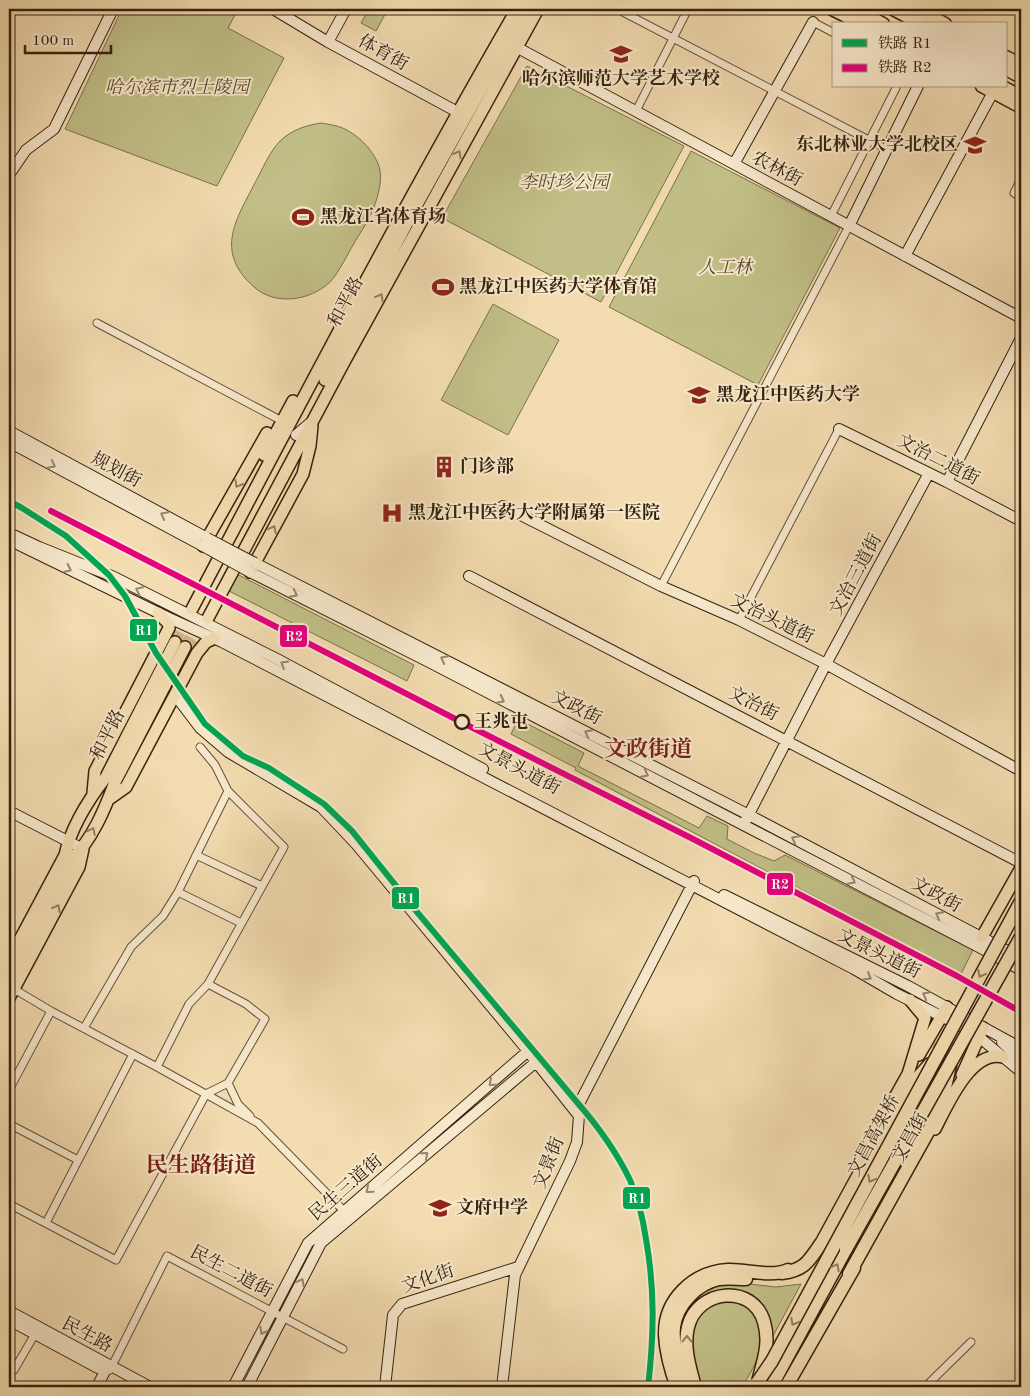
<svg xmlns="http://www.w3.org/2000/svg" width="1030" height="1396" viewBox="0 0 1030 1396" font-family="'Old Standard TT','Noto Serif SC',serif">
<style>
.green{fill:#c1bf87;stroke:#7c704a}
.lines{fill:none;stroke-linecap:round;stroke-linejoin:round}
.street-tunnel{stroke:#cdb790;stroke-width:7;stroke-dasharray:7 3.5;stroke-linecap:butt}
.secondary-tunnel{stroke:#cdb790;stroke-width:10;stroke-dasharray:10 5;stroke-linecap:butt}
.primary-tunnel{stroke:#cdb790;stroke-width:11;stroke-dasharray:11 5.5;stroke-linecap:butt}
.street-casing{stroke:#655037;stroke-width:9}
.secondary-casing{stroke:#36220e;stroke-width:12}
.primary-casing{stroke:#36220e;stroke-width:14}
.highway-casing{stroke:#36220e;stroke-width:15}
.street{stroke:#f7e8cc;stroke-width:7}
.secondary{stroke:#f7e8cc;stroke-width:10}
.primary{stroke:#f3dcb1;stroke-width:11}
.highway{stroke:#f3dcb1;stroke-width:12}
.secondary-bridge-casing{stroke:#36220e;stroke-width:12;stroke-linecap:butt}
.highway-bridge-casing{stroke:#36220e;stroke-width:15;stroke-linecap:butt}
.secondary-bridge{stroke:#f7e8cc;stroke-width:10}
.highway-bridge{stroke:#f3dcb1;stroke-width:12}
.rail-1-casing{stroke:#f7e8cc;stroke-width:10}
.rail-2-casing{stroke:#f7e8cc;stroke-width:10}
.rail-1{stroke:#00a651;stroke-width:6}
.rail-2{stroke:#e5007d;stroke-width:6}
.oneway{stroke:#947f60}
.oneway2{stroke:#96856d}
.stop-dot{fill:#f7e8cc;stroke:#36220e;stroke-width:2.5}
.labels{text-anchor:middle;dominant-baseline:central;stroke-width:4;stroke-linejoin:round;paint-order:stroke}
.street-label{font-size:18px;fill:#36220e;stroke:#f7e8cc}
.poi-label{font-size:18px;font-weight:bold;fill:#36220e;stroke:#f7e8cc;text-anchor:start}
.park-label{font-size:18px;font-style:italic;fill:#59492c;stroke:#f7e8cc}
.stop-label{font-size:18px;font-weight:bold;fill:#36220e;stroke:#f7e8cc;text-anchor:start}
.district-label{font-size:22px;font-weight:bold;fill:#7a1f14;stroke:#f7e8cc}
.line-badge{stroke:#f7e8cc;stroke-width:2}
.badge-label{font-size:14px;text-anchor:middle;font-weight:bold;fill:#fff}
</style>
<rect width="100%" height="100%" fill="#f3dcb1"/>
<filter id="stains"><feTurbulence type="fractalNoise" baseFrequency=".004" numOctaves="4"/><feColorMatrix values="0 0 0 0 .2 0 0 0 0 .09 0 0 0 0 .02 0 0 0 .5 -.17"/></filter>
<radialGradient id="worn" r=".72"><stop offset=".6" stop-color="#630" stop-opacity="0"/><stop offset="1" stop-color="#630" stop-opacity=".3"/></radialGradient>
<path class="green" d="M122 9H233L237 11 228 28 284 58 217 186 65 129Z
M369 9H388L376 31 361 23Z
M527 66 684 146 601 302 442 218Z
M321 123C327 124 334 125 340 127 357 133 376 152 380 170 382 182 378 196 374 207 370 219 362 230 356 240 348 253 340 271 330 282 310 301 275 306 254 287 213 251 237 218 257 179 265 164 272 146 286 136 297 128 309 125 321 123Z
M691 151 840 228 758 385 609 307Z
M493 304 559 340 508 435 441 400Z
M237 574 414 665 407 681 229 591Z
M518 719 584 753 578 766 699 828 707 816 728 826 727 839 754 853 774 861 785 855 973 950 961 974 575 770 576 768 511 734Z
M741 1283 776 1287 801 1284 773 1336 741 1293 688 1312 681 1329V1350L678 1337 682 1315 699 1294 717 1285Z
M720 1300C738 1302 750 1304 758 1322 768 1344 754 1368 742 1387H698L690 1350 695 1318 700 1311Z"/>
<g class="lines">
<path class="street-tunnel" d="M924 1040 971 1062"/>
<path class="secondary-tunnel" d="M170 640 187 606
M191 650 205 624"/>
<path class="primary-tunnel" d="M175 642 192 609
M185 647 202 615"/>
<g class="street-casing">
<path id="street" d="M617 9 886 149
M813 22 834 33
M636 111 688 9
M1021 179 1014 193 1021 197
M831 216 897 86
M97 323 282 421
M661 586 849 226
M739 620 839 429
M200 747 215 765 228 791 284 847 208 984
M196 855 262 886
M178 892 241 923
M14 989 51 1011 157 1067 258 1123 344 1211
M84 1028 131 947 163 916 178 892 228 791
M228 1083 238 1104 250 1116
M9 1090 51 1011
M9 1124 78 1160
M9 1204 116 1260 206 1094 228 1083 265 1019 246 1004 208 984 189 1004 157 1067
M46 1223 133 1054
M9 1368 14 1370 35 1334
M110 1370 167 1256 343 1349
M925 1387 971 1342"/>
</g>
<g class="secondary-casing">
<path id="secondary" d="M273 9 328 42 452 109
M328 42 346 9
M518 48 1021 318
M734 164 813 22
M9 175 26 150 54 129 113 9
M849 226 918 86
M905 256 993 92
M839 429 947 482 1021 521
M9 431 207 538
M296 435 310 423
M9 442 203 546
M947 482 1021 338
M503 506 661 586 739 620 826 664 1021 771
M9 533 39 547 114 577 277 659 483 769
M9 540 169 618 222 642 854 969 897 994 973 1032 1021 1072
M255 563 749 815 1021 958
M250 572 427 661 977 946 1021 970
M469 576 1021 863
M175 695 200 728 228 752 321 807 356 844 528 1051 536 1062 579 1116
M9 811 83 849
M746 820 826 664 929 473
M724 895 908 986 1021 1048
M1002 1042 1021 1060
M9 1311 150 1387
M9 1320 98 1368
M97 1387 105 1371
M233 1387 308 1243 528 1051
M247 1387 321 1243 536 1062
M385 1387 393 1315 402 1304 518 1267
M502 1387 515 1275 570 1161 577 1142 580 1102 694 881"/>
</g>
<g class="primary-casing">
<path id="primary" d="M325 380 415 208 526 9
M264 455 293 401
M203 546 267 433
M250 572 303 474 310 446 312 426
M192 609C298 408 403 206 517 9
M208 618 343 364 538 9
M93 793 95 771 169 628V624L158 613
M109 799 126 787 197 653 206 642 215 638
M982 937 1021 868
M9 960 65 855C71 827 89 799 106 777L175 642
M9 980 72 858C92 841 106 806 115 782L185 647
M9 998 79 867 83 849
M919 1055 947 1007
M962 1075 983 1028
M935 1129C947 1106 971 1049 1003 1057
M861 1158 908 1074 925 1018 910 1000"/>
</g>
<g class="highway-casing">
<path id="highway" d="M832 9 862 24
M855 9 883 24
M893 9 922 24
M917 9 945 24
M1006 57 1021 65
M1006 69 1021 77
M982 86 1021 107
M1001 86 1021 97
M782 1273C806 1270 809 1260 822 1242L893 1112 911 1085 930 1064
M849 1274 929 1130 942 1100 950 1066
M677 1387C671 1371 666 1353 665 1335 664 1300 693 1272 728 1270 747 1269 770 1278 788 1270
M685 1387C679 1368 672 1347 674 1327 677 1304 697 1284 719 1279 728 1278 737 1279 746 1279
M695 1387C690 1368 683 1347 688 1327 697 1289 753 1283 764 1322 770 1342 764 1359 759 1378
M771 1387 846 1249
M786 1387 854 1268"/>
</g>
<use href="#street" class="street"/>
<use href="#secondary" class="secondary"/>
<use href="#primary" class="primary"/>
<use href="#highway" class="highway"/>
<g class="secondary-bridge-casing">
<path id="secondary-bridge" d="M207 538 255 563
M203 546 250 572"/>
</g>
<g class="highway-bridge-casing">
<path id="highway-bridge" d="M846 1249 1021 937
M757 1383 772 1361 1021 901"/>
</g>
<use href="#secondary-bridge" class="secondary-bridge"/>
<use href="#highway-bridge" class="highway-bridge"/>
<g class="rail-1-casing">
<path id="rail-1" d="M9 501 22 508 66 536 109 575 125 596 156 653 205 724 243 756 269 768 324 804 352 831 417 912 576 1101C597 1125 616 1151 630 1180 638 1198 643 1219 646 1239 655 1290 654 1335 648 1387"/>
</g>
<g class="rail-2-casing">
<path id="rail-2" d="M51 511 471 727 693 839 957 976 1021 1012"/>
</g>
<use href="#rail-1" class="rail-1"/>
<use href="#rail-2" class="rail-2"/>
</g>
<defs><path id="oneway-chevron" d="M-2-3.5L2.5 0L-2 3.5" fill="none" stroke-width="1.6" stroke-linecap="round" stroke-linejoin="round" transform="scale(1.25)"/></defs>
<g class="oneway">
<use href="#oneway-chevron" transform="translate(458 154) rotate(-62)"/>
<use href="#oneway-chevron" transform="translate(380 297) rotate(-61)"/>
<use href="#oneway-chevron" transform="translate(238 484) rotate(120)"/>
<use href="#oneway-chevron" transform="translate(273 529) rotate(-62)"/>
<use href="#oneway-chevron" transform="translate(92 831) rotate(-63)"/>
<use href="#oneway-chevron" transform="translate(57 908) rotate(-62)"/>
<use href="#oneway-chevron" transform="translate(981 974) rotate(118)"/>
<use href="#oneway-chevron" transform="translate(871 1179) rotate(118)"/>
<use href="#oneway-chevron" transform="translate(836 1267) rotate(-62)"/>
<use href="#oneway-chevron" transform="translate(794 1322) rotate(118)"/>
<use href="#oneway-chevron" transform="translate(687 1339) rotate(-89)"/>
</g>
<g class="oneway2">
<use href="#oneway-chevron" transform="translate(52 465) rotate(28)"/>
<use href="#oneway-chevron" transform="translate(164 515) rotate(-152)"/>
<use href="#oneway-chevron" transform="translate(68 569) rotate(25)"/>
<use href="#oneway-chevron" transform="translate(139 590) rotate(-154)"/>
<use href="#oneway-chevron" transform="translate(294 594) rotate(27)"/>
<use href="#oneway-chevron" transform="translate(444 659) rotate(-153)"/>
<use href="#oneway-chevron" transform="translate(284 664) rotate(-149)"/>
<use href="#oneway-chevron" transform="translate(501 700) rotate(27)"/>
<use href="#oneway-chevron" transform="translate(588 733) rotate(-153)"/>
<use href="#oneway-chevron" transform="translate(645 774) rotate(27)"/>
<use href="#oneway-chevron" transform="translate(795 839) rotate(-152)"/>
<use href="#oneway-chevron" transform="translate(852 881) rotate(27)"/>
<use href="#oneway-chevron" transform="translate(939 915) rotate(-152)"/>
<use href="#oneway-chevron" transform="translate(868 977) rotate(30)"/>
<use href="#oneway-chevron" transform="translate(926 995) rotate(-152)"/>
<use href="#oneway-chevron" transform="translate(492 1083) rotate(139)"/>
<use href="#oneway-chevron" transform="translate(425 1155) rotate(-40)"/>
<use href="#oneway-chevron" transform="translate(369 1190) rotate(139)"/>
<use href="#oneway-chevron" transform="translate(301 1282) rotate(-62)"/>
<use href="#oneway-chevron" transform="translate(263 1331) rotate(118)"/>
</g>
<defs>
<g id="university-bare" transform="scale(1.725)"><path d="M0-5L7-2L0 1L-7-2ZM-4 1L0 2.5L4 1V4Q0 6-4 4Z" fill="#8f2418" stroke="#f7e8cc" stroke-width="2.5" paint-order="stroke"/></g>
<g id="stadium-bare" transform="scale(1.725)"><path d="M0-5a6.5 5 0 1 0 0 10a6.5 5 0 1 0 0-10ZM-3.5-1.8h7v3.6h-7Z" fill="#8f2418" stroke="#f7e8cc" stroke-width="2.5" paint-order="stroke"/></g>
<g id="building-bare" transform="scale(1.725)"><path d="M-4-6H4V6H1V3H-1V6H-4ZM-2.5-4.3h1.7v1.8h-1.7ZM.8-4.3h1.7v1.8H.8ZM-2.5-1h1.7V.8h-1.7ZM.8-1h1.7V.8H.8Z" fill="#8f2418" stroke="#f7e8cc" stroke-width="2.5" paint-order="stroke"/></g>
<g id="hospital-bare" transform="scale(1.725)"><path d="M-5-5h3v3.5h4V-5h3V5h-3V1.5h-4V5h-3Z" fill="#8f2418" stroke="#f7e8cc" stroke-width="2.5" paint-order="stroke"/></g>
<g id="school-bare" transform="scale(1.725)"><path d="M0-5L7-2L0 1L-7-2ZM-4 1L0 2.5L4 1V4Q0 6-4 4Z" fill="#8f2418" stroke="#f7e8cc" stroke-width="2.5" paint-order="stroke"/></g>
</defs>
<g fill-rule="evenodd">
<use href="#university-bare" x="621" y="54"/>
<use href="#university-bare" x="975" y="145"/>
<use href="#stadium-bare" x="303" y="217"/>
<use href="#stadium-bare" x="443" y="287"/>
<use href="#university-bare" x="699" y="395"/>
<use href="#building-bare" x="444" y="467"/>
<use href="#hospital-bare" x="392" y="513"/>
<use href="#school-bare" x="440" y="1208"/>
</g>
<circle class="stop-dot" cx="462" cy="722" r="7"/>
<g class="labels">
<g class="street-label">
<text transform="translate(383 53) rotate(29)">体育街</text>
<text transform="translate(777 169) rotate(28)">农林街</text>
<text transform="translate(346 302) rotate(-62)">和平路</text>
<text transform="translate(938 460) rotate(27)">文治二道街</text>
<text transform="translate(116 470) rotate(28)">规划街</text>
<text transform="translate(856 575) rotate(-62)">文治三道街</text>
<text transform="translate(772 619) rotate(26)">文治头道街</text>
<text transform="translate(753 704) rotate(27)">文治街</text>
<text transform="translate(576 708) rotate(27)">文政街</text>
<text transform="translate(108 735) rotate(-63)">和平路</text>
<text transform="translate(519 769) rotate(28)">文景头道街</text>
<text transform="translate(936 895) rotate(28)">文政街</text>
<text transform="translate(879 954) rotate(26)">文景头道街</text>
<text transform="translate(874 1136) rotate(-62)">文昌高架桥</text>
<text transform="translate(910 1138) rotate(-61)">文昌街</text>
<text transform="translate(549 1163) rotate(-68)">文景街</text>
<text transform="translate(346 1188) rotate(-41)">民生三道街</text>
<text transform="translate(231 1272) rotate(28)">民生二道街</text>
<text transform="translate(428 1279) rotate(-19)">文化街</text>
<text transform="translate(87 1335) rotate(28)">民生路</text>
</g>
<g class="poi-label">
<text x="621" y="79" text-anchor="middle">哈尔滨师范大学艺术学校</text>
<text x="958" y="145" text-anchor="end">东北林业大学北校区</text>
<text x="320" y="217">黑龙江省体育场</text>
<text x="459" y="287">黑龙江中医药大学体育馆</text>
<text x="716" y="395">黑龙江中医药大学</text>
<text x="460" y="467">门诊部</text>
<text x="408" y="513">黑龙江中医药大学附属第一医院</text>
<text x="456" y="1208">文府中学</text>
</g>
<g class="park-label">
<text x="177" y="88">哈尔滨市烈士陵园</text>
<text x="564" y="183">李时珍公园</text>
<text x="725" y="268">人工林</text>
</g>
<g class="stop-label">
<text x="474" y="722">王兆屯</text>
</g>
<g class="district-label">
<text x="648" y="750">文政街道</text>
<text x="201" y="1166">民生路街道</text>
</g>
</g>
<g class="line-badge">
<rect x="129" y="618" width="29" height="24" rx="5" fill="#00a651"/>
<rect x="279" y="624" width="29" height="24" rx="5" fill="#e5007d"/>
<rect x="766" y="872" width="28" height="24" rx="5" fill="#e5007d"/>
<rect x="391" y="886" width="29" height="24" rx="5" fill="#00a651"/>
<rect x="622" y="1186" width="29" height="24" rx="5" fill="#00a651"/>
</g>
<g class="badge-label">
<text x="144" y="635">R1</text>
<text x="294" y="641">R2</text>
<text x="780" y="889">R2</text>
<text x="406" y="903">R1</text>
<text x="637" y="1203">R1</text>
</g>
<rect width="1030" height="1396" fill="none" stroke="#f3dcb1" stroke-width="30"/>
<rect x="10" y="10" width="1010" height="1376" fill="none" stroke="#36220e" stroke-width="2.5"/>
<rect x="15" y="15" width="1000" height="1366" fill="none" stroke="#36220e"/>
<rect x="832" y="22" width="175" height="65" fill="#f7e8cc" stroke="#aa9980"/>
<rect x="842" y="39" width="25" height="8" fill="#00a651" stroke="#aa9980"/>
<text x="878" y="48" font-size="15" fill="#36220e">铁路 R1</text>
<rect x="842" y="64" width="25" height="8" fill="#e5007d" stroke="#aa9980"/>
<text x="878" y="72" font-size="15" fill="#36220e">铁路 R2</text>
<path d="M25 45v8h86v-8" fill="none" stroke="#36220e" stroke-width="2.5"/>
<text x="32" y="45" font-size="15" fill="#36220e" stroke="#f7e8cc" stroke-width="4" paint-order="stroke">100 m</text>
<rect width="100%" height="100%" filter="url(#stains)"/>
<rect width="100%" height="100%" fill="url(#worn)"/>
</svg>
